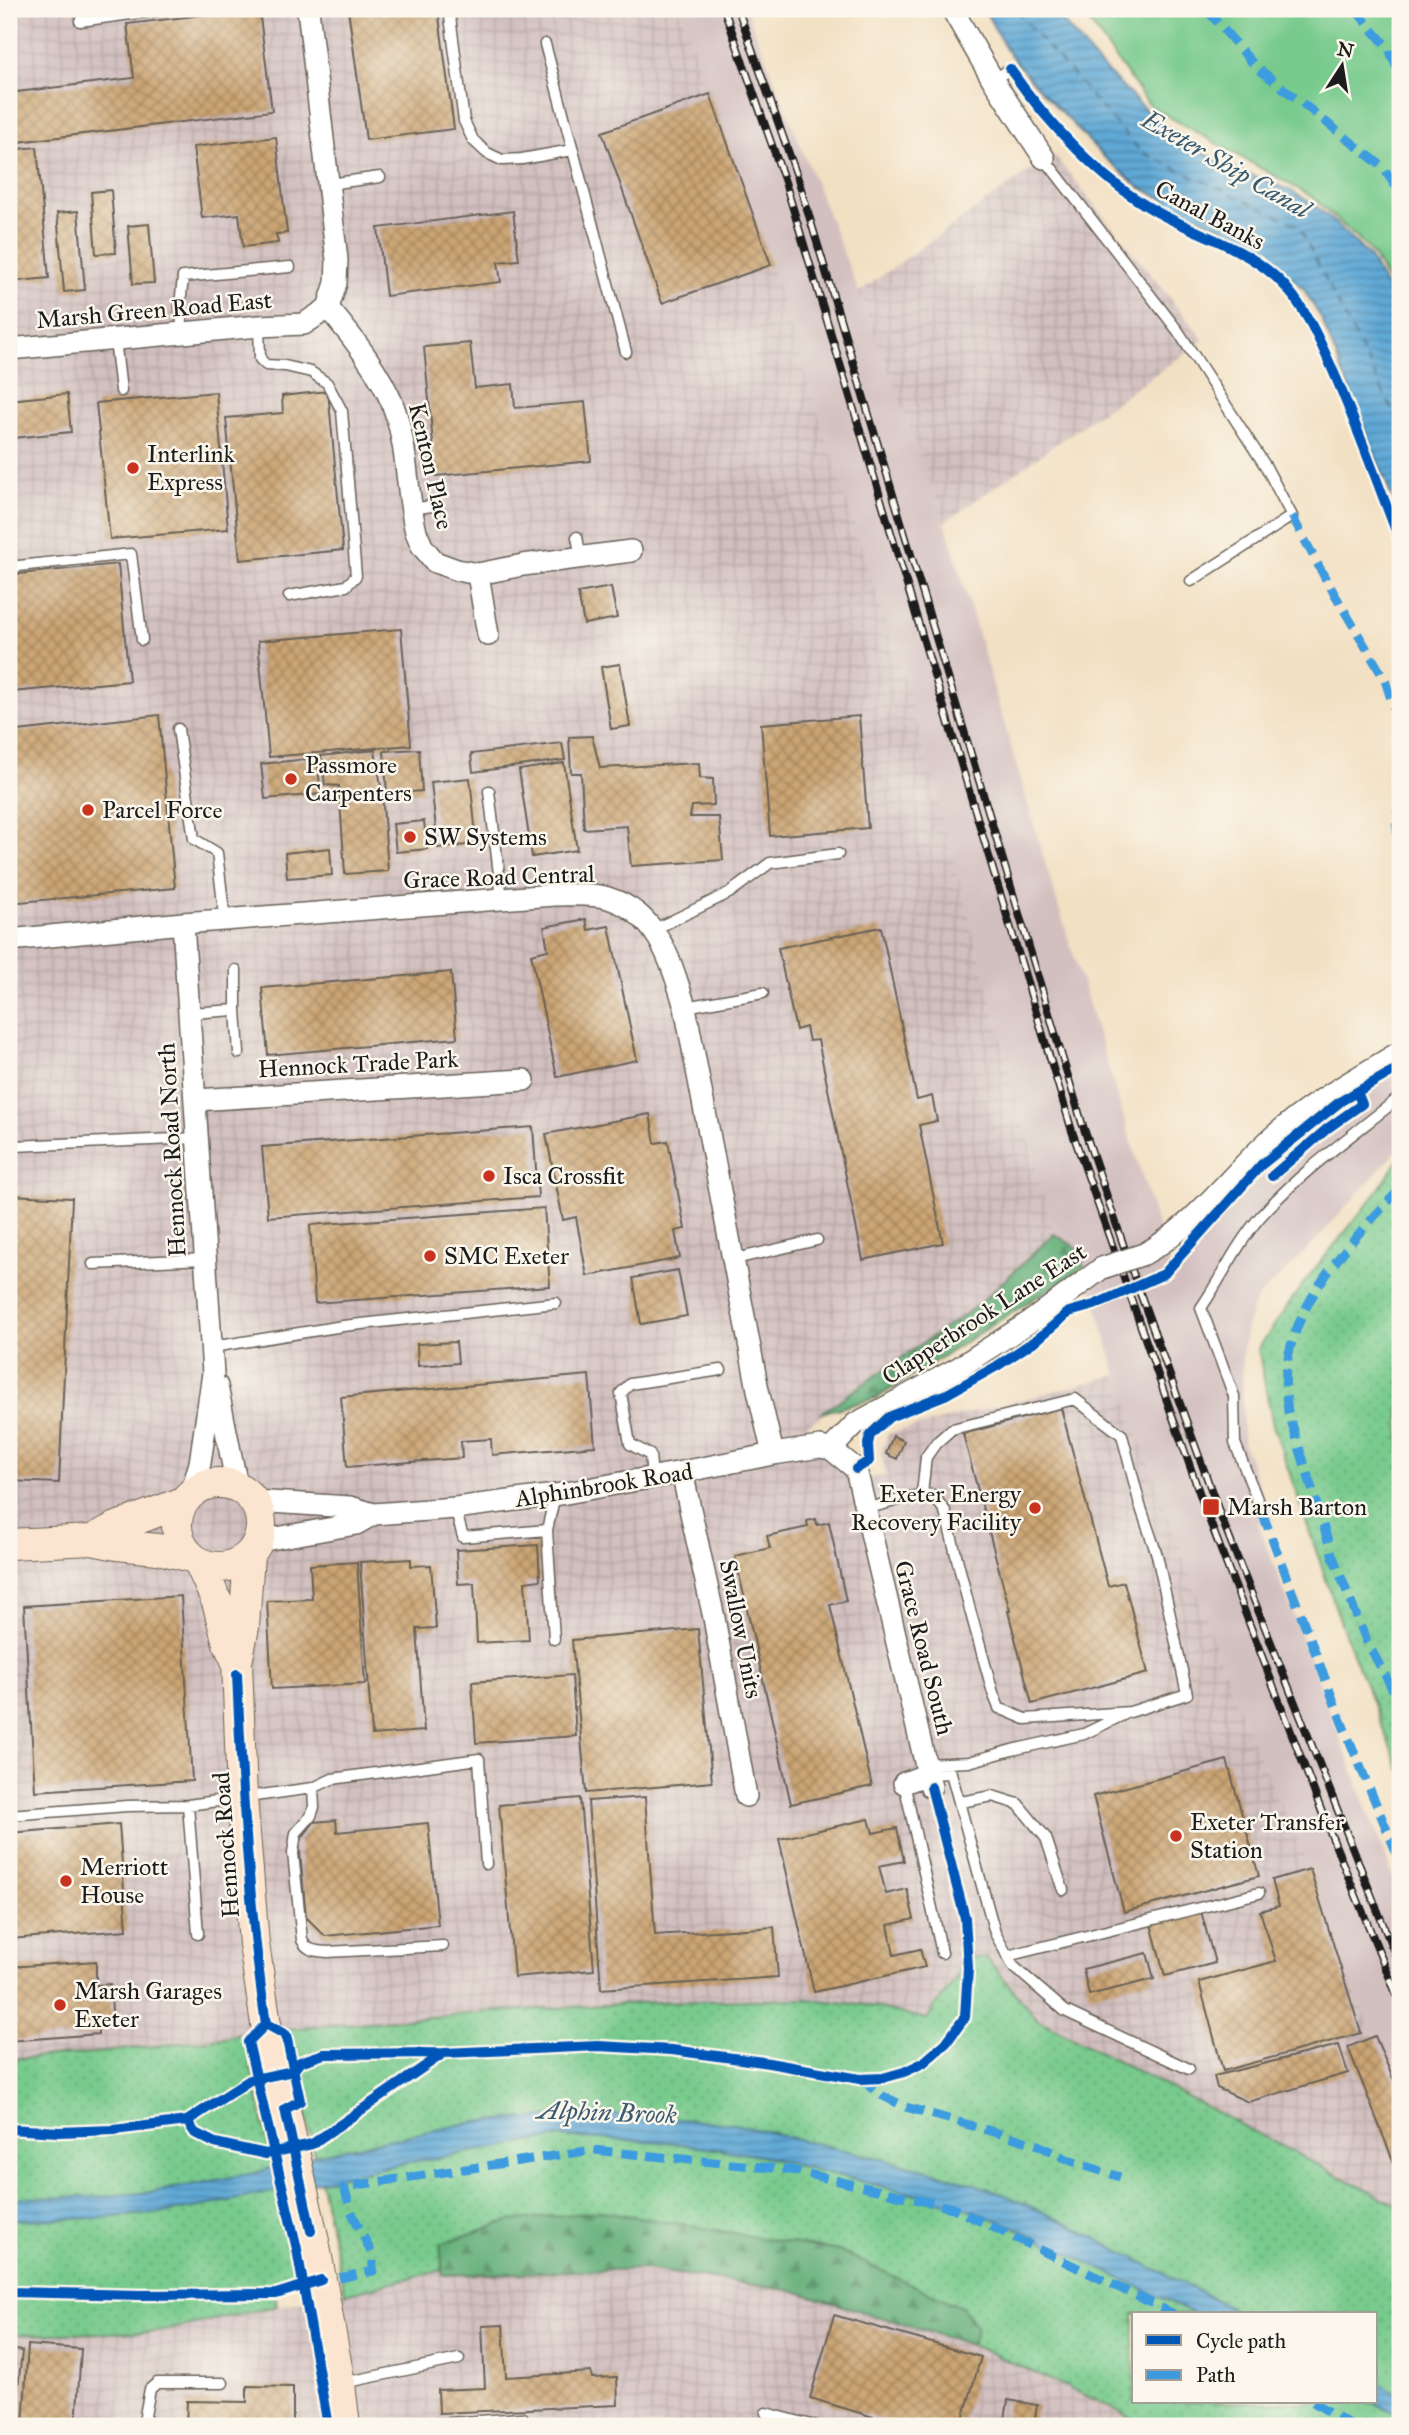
<svg xmlns="http://www.w3.org/2000/svg" width="1409" height="2435" viewBox="0 0 1409 2435" font-family="'IM FELL Great Primer',serif">
<style>
.industrial{fill:url(#industrial-grid)}
.railway{fill:#d2bfbf}
.grass{fill:url(#grass-dots);stroke:#4a7354;stroke-width:2;fill-rule:evenodd}
.forest{fill:url(#forest-firs);stroke:#3f654a;stroke-width:2}
.park{fill:#78ca8d;stroke:#4a7354;stroke-width:2}
.water{fill:url(#water-rules);stroke:#3d6279;stroke-width:2}
.lines{fill:none;stroke-linecap:round;stroke-linejoin:round}
.ferry{stroke:#3a5b70;stroke-width:2;stroke-dasharray:9 7;stroke-linecap:butt}
.building{fill:url(#building-cross-hatch)}
.service-casing{stroke:#676156;stroke-width:13}
.minor-casing{stroke:#676156;stroke-width:24}
.secondary-casing{stroke:#676156;stroke-width:32}
.service{stroke:#fff;stroke-width:10}
.minor{stroke:#fff;stroke-width:21}
.secondary{stroke:#fce5d0;stroke-width:30}
.rail-casing{stroke:#1c1c1c;stroke-width:8}
.rail{stroke:#fbf7ec;stroke-width:5;stroke-dasharray:16;stroke-linecap:butt}
.minor-bridge-casing{stroke:#676156;stroke-width:24;stroke-linecap:butt}
.minor-bridge{stroke:#fff;stroke-width:21}
.quiet{stroke:#3c9bdf;stroke-width:9;stroke-dasharray:18 9;stroke-linecap:butt}
.cycleway-casing{stroke:#fbf7ec;stroke-width:15}
.cycleway{stroke:#0057b8;stroke-width:10}
.poi-dot{fill:#c8321e;stroke:#fbf7ec;stroke-width:2.5}
.labels{text-anchor:middle;dominant-baseline:central;stroke-width:5;stroke-linejoin:round;paint-order:stroke}
.street-label{font-size:24px;fill:#1c1c1c;stroke:#fbf7ec}
.poi-label{font-size:24px;fill:#1c1c1c;stroke:#fbf7ec;text-anchor:start}
.water-label{font-size:26px;font-style:italic;fill:#3a5b70;stroke:#fbf7ec}
</style>
<defs>
<pattern id="industrial-grid" width="8" height="8" patternUnits="userSpaceOnUse" patternTransform="scale(1.75)"><rect width="8" height="8" fill="#d2bfbf"/><path d="M0 4h8M4 0v8" fill="none" stroke="#b4a4a4"/></pattern>
<pattern id="grass-dots" width="8" height="8" patternUnits="userSpaceOnUse" patternTransform="scale(1.75)"><rect width="8" height="8" fill="#78ca8d"/><path d="M2 2h.1M6 6h.1" fill="none" stroke="#67ad79" stroke-width="1.8" stroke-linecap="round"/></pattern>
<pattern id="forest-firs" width="22" height="20" patternUnits="userSpaceOnUse" patternTransform="scale(1.75)"><rect width="22" height="20" fill="#62ae78"/><path d="M5 1l3.5 6h-7zM16 11l3.5 6h-7z" fill="#508d62"/></pattern>
<pattern id="water-rules" width="6" height="5" patternUnits="userSpaceOnUse" patternTransform="scale(1.75)"><rect width="6" height="5" fill="#5ea8d6"/><path d="M0 2.5h6" fill="none" stroke="#4d88ad"/></pattern>
<pattern id="building-cross-hatch" width="8" height="8" patternUnits="userSpaceOnUse" patternTransform="scale(1.75)"><rect width="8" height="8" fill="#cca574"/><path d="M0 0l8 8M0 8l8-8" fill="none" stroke="#a5865e"/></pattern>
</defs>
<rect width="100%" height="100%" fill="#fbf7ec"/>
<filter id="ink" filterUnits="userSpaceOnUse"><feTurbulence type="fractalNoise" baseFrequency=".0143" numOctaves="2"/><feDisplacementMap in="SourceGraphic" scale="14" xChannelSelector="R" yChannelSelector="G"/><feConvolveMatrix kernelMatrix="1 2 1 2 8 2 1 2 1" color-interpolation-filters="sRGB"/></filter>
<filter id="wash" filterUnits="userSpaceOnUse"><feTurbulence type="fractalNoise" baseFrequency=".00686" numOctaves="4" result="noise"/><feDisplacementMap in="SourceGraphic" scale="28" xChannelSelector="R" yChannelSelector="G"/><feGaussianBlur stdDeviation="1.57" result="paint"/><feColorMatrix in="noise" values="0 0 0 0 0 0 0 0 0 0 0 0 0 0 0 0 0 1.4 0 .05"/><feComposite in="paint" operator="in"/></filter>
<g filter="url(#wash)">
<rect width="100%" height="100%" fill="#f2e0c3"/>
<path class="industrial" d="M9 9H680L771 265 908 690 1054 1234 977 1306 806 1426 862 1462 869 1478 886 1476 881 1453 888 1434 1117 1375 1242 1717 1310 1869 1334 1944 1400 2095V2207L1038 2020 986 1957 964 1960 956 1980 926 2019 866 2005 807 1999 654 2002 491 2012 287 2029 86 2054 9 2059Z
M1053 154 1204 340 945 522 859 292Z
M503 2255 791 2280 972 2345 1105 2404 1144 2426H9V2335L157 2332 277 2306 342 2295Z"/>
<path class="railway" d="M680 9H746L859 292 945 522 1046 866 1172 1273 1244 1192 1297 1142 1351 1101 1400 1070V1147L1309 1248 1256 1299 1247 1325 1242 1356 1243 1442 1272 1519 1258 1523 1400 1895V2095L1334 1944 1310 1869 1242 1717 1117 1375 1079 1249 1054 1234 908 690 771 265Z"/>
<path class="grass" d="M1400 1157V1771L1342 1626 1273 1425 1258 1349 1305 1281 1372 1199Z
M986 1957 1038 2020 1400 2207V2426H1144L1105 2404 972 2345 791 2280 503 2255 345 2294 287 2029 491 2012 654 2002 807 1999 866 2005 926 2019 955 1980 964 1959ZM1134 2314H1376V2402H1134Z
M244 2033 297 2277 274 2286 277 2306 157 2332 9 2335V2059L86 2054 225 2038Z"/>
<path class="forest" d="M1054 1234 1079 1249 1084 1267 877 1398 821 1413 977 1306Z
M603 2211 839 2251 963 2308 977 2328 972 2345 794 2291 645 2269 443 2275 440 2244 508 2221Z"/>
<path class="park" d="M1080 9H1400V313C1393 294 1381 262 1367 248 1350 230 1331 216 1314 198L1150 106Z"/>
<path class="water" d="M984 9H1052L1100 65 1155 119 1197 149 1227 165 1291 191 1313 204 1330 218 1369 256 1392 298 1400 324V518L1321 318 1303 288 1251 244 1222 227 1197 217 1139 187 1105 158 1029 78 1007 51Z
M568 2115H634L734 2124 932 2171 999 2192 1062 2221 1243 2314H1195L1014 2227 963 2207 761 2156 668 2142 559 2137 400 2164 215 2204 169 2212 102 2218 9 2220V2198L96 2197 153 2192 254 2173 320 2154 474 2122Z
M1376 2382 1400 2396V2415L1372 2402H1376Z"/>
<g class="lines">
<path class="ferry" d="M1018 9 1023 19 1141 152 1298 225 1400 425"/>
</g>
<g id="blocks">
<path class="building" d="M252 9H259L272 111 9 143V93L134 78 127 24Z
M348 9H438L454 129 366 140Z
M710 94 771 265 662 303 602 132Z
M276 137 287 233 276 234 278 243 243 247 239 214 202 218 193 147Z
M37 147 49 278 9 282V150Z
M111 190 116 253 96 254 91 192Z
M78 211 85 290 64 292 57 213Z
M513 211 519 260 498 262 501 282 386 296 378 228Z
M149 224 154 283 133 284 128 226Z
M470 343 475 388 513 384 515 408 585 402 591 461 436 476 424 347Z
M328 391 343 550 240 560 226 418 283 413 282 396Z
M216 392 228 529 110 539 96 403Z
M67 394 71 432 13 438 9 400Z
M9 523H11L13 549 9 550Z
M118 564 129 681 12 692 15 720 9 721V575Z
M611 587 617 618 584 624 578 593Z
M401 629 411 745 269 757 258 641Z
M620 664 630 726 611 729 601 667Z
M159 715 175 888 9 903V732Z
M859 716 868 828 770 836 761 724Z
M592 736 600 768 699 763 700 778 713 779 714 805 692 806 690 817H719L723 860 631 866 627 826 584 829 581 773H571L569 737Z
M562 743 565 760 473 772 471 754Z
M419 749 422 791 387 794 384 751Z
M375 750 382 792 388 871 345 874 339 786 325 785 321 756Z
M317 758 321 794 265 799 261 764Z
M564 763 577 850 532 857 519 770Z
M470 778 477 844 438 848 431 782Z
M424 821 427 849 396 852 393 824Z
M330 848 332 875 287 878 285 853Z
M586 919 588 930 609 926 637 1060 557 1077 531 954 548 950 544 927Z
M881 927 917 1100 932 1096 937 1121 919 1125 943 1243 863 1260 818 1040 809 1041 806 1027 796 1030 778 948Z
M451 972 457 1038 268 1055 262 988Z
M650 1114 655 1143 668 1141 685 1229 675 1231 680 1258 587 1276 576 1217 563 1220 546 1134Z
M533 1127 538 1197 268 1217 262 1147Z
M9 1195 72 1198 59 1483 9 1481Z
M544 1208 550 1286 315 1303 310 1225Z
M678 1270 687 1316 641 1324 633 1278Z
M456 1342 458 1363 418 1366 417 1344Z
M589 1375 595 1446 492 1455 491 1439 461 1441 462 1458 347 1467 341 1397Z
M1061 1408 1108 1586 1124 1582 1148 1673 1032 1704 1008 1611H1010L963 1434Z
M893 1436 904 1441 897 1459 886 1454Z
M816 1519 817 1525 829 1522 846 1601 830 1605 872 1786 791 1804 735 1556 770 1548 767 1536 808 1527 807 1521Z
M538 1545 540 1580 525 1582 529 1640 477 1643 474 1583 458 1584 456 1550Z
M411 1559V1566L431 1565 436 1628 417 1629 424 1731 372 1735 360 1562Z
M357 1562 365 1684 272 1689 267 1601 312 1599 310 1565Z
M181 1596 192 1781 35 1791 24 1606Z
M698 1629 712 1782 586 1793 572 1640Z
M572 1675 576 1736 476 1743 472 1682Z
M1227 1760 1259 1876 1124 1912 1093 1796Z
M645 1797 655 1935 774 1927 778 1977 601 1989 588 1801Z
M580 1798 594 1970 514 1977 499 1805Z
M869 1819 873 1833 897 1828 904 1861 879 1866 886 1894 907 1889 914 1919 888 1925 894 1955 920 1949 925 1967 814 1992 779 1839Z
M336 1820 337 1832 428 1823 438 1925 325 1936 306 1917 299 1842 314 1822Z
M119 1824 127 1930 9 1939V1833Z
M1310 1869 1361 2033 1223 2071 1199 1982 1276 1961 1260 1911 1279 1906 1272 1880Z
M1201 1911 1215 1963 1165 1976 1151 1924Z
M1147 1953 1154 1979 1089 1995 1083 1969Z
M96 1961V1985L110 1984 113 2025 98 2026V2034L9 2041V1967Z
M1375 2036 1400 2095V2171L1398 2173 1348 2047Z
M1339 2045 1348 2073 1248 2102 1217 2088 1214 2076Z
M834 2315 981 2357 961 2426H903L810 2398Z
M503 2325 506 2377 591 2372 592 2378 617 2377 618 2405 439 2413 438 2390 485 2388 482 2326Z
M28 2345 81 2349 76 2426H23Z
M9 2349 22 2351 14 2426H9Z
M247 2386 293 2387V2426H186L187 2401 247 2402Z
M1008 2400 1037 2405 1034 2426H1004Z"/>
</g>
</g>
<g filter="url(#ink)">
<use href="#blocks" fill-opacity="0" stroke="#676156" stroke-width="2"/>
<g class="lines">
<g class="service-casing">
<path id="service" d="M449 9 464 121 473 140 487 153 502 160 522 159 572 150
M80 21 167 9
M545 44 626 352
M993 80 1010 69
M1044 158 1178 331 1266 467 1292 516 1191 581
M329 184 380 177
M259 326 260 359 266 365 285 366 311 372 327 383 342 411 356 576 346 586 289 596
M183 332 180 306 183 277 290 267
M115 339 121 391
M411 509 432 506
M577 537 581 557
M9 567 131 554 142 640
M178 729 194 839 217 853 225 920
M489 791 502 899
M655 929 729 893 770 863 838 854
M685 1007 763 993
M236 1010 239 1053
M190 1013 236 1010V970
M14 1146 198 1138
M735 1259 817 1240
M93 1264 205 1259
M212 1347 343 1326 556 1303
M652 1477 650 1455 630 1444 621 1393 630 1384 721 1370
M455 1508 463 1537 547 1530 555 1495
M865 1509 922 1494 933 1495 945 1511 970 1610 993 1693 999 1708 1025 1719 1130 1712 1187 1694 1157 1555 1140 1505 1122 1435 1075 1399 952 1429 936 1443 926 1457 922 1494
M1262 1512 1235 1443 1234 1396 1201 1308C1222 1277 1236 1245 1260 1217 1301 1171 1353 1135 1400 1097
M547 1530 554 1639
M925 1764 969 1762 1012 1750 1084 1734 1125 1714
M928 1774 951 1773 995 1933 1013 1966 1065 2011 1189 2069
M904 1783 942 1953
M313 1788 332 1779 479 1759 486 1864
M961 1802 992 1796 1018 1804 1046 1838 1063 1890
M188 1805 198 1934
M9 1815 127 1806 188 1805 313 1788 314 1807 311 1816 296 1833 293 1853 302 1940C307 1951 316 1951 327 1952L443 1946
M1007 1956 1259 1893
M343 2383 459 2359
M766 2413 815 2426
M143 2426 150 2389 157 2383H223
M407 2426 523 2418"/>
</g>
<g class="minor-casing">
<path id="minor" d="M952 9 993 80 1044 158
M328 308C352 336 378 369 392 403 408 443 406 491 416 532L422 546 435 562 457 570 478 574 523 565 631 551
M9 349 259 326 304 324 328 308 336 283 337 260 308 9
M478 574 488 635
M183 923 213 1373 200 1463 191 1494
M9 940 183 923 554 895C572 895 591 893 608 898 659 914 671 962 685 1007L758 1390 773 1454
M196 1100 524 1080
M1144 1254C1196 1226 1231 1173 1275 1135 1313 1102 1357 1078 1400 1052
M217 1386 237 1486
M831 1449 856 1469 931 1787
M831 1449 855 1424 958 1368 1034 1319 1102 1268
M682 1472 714 1618 746 1796
M254 1501 350 1507 374 1514 455 1508 555 1495 682 1472 773 1454 820 1447 831 1449
M259 1541 356 1524 374 1514
M904 1783 928 1774"/>
</g>
<g class="secondary-casing">
<path id="secondary" d="M177 1525a42 42 0 1 1 84 0a42 42 0 1 1-84 0Z
M92 1540 114 1528 183 1502
M9 1544 92 1540 117 1545 158 1549 191 1557
M199 1562 217 1602 228 1643 237 1662 242 1797 254 1944 266 2024 315 2246 340 2384 345 2426
M237 1662 244 1627 249 1555"/>
</g>
<use href="#service" class="service"/>
<use href="#minor" class="minor"/>
<use href="#secondary" class="secondary"/>
<g class="rail-casing">
<path id="rail" d="M724 9 785 182 1072 1131 1204 1506 1325 1820 1400 2003
M738 9 798 179 1082 1123 1136 1282 1221 1517 1400 1967"/>
</g>
<use href="#rail" class="rail"/>
<g class="minor-bridge-casing">
<path id="minor-bridge" d="M1102 1268 1144 1254"/>
</g>
<use href="#minor-bridge" class="minor-bridge"/>
<path class="quiet" d="M1206 9 1255 66 1383 167 1400 193
M1355 9 1389 49 1400 76
M1292 516 1324 576 1385 680 1400 728
M1400 796 1396 821 1400 858
M1400 1189C1354 1238 1299 1294 1287 1363 1284 1379 1286 1395 1288 1411L1332 1554 1366 1640 1400 1703
M1262 1512 1342 1723 1400 1861
M860 2079 883 2096 906 2107 1036 2144 1071 2161 1120 2177
M339 2278 373 2271V2256L351 2211 344 2187 593 2150 791 2170 953 2208 1174 2314
M1313 2402 1352 2426"/>
<g class="cycleway-casing">
<path id="cycleway" d="M1010 69C1046 121 1102 182 1157 212 1198 235 1242 246 1277 278 1304 303 1320 341 1334 373 1358 428 1378 485 1400 541
M1272 1176 1328 1128 1362 1104 1357 1092
M856 1469 869 1461 868 1444 870 1435 889 1417 947 1394 997 1366 1039 1338 1069 1312 1094 1305 1164 1274 1261 1165 1341 1101 1400 1067
M237 1674C242 1791 249 1908 266 2024
M266 2024 248 2042 297 2249 328 2426
M266 2024 286 2035 300 2101 285 2109 311 2231
M187 2121 195 2133 215 2143 266 2154 312 2144 444 2053
M9 2129 59 2132 114 2130 187 2121 250 2080 293 2071 300 2062 324 2054 444 2053 598 2046 672 2050 763 2062 860 2079 883 2078 904 2072 923 2063 946 2043 965 2017 968 1968 965 1918 931 1787
M9 2292 141 2295 276 2294 321 2280"/>
</g>
<use href="#cycleway" class="cycleway"/>
</g>
</g>
<g class="poi-dot">
<circle cx="133" cy="468" r="7"/>
<circle cx="291" cy="779" r="7"/>
<circle cx="88" cy="810" r="7"/>
<circle cx="410" cy="837" r="7"/>
<circle cx="489" cy="1176" r="7"/>
<circle cx="430" cy="1256" r="7"/>
<rect x="1202" y="1498" width="18" height="18" rx="3.5"/>
<circle cx="1035" cy="1508" r="7"/>
<circle cx="1176" cy="1836" r="7"/>
<circle cx="66" cy="1881" r="7"/>
<circle cx="60" cy="2005" r="7"/>
</g>
<g class="labels">
<g class="street-label">
<text transform="translate(1210 215) rotate(28)">Canal Banks</text>
<text transform="translate(154 310) rotate(-5)">Marsh Green Road East</text>
<text transform="translate(431 466) rotate(77)">Kenton Place</text>
<text transform="translate(499 877) rotate(-2)">Grace Road Central</text>
<text transform="translate(358 1064) rotate(-3)">Hennock Trade Park</text>
<text transform="translate(172 1150) rotate(-93)">Hennock Road North</text>
<text transform="translate(984 1314) rotate(-33)">Clapperbrook Lane East</text>
<text transform="translate(604 1485) rotate(-9)">Alphinbrook Road</text>
<text transform="translate(741 1629) rotate(79)">Swallow Units</text>
<text transform="translate(924 1648) rotate(76)">Grace Road South</text>
<text transform="translate(226 1845) rotate(-94)">Hennock Road</text>
</g>
<g class="poi-label">
<text x="147" y="454">Interlink<tspan x="147" dy="28">Express</tspan></text>
<text x="305" y="765">Passmore<tspan x="305" dy="28">Carpenters</tspan></text>
<text x="102" y="810">Parcel Force</text>
<text x="424" y="837">SW Systems</text>
<text x="503" y="1176">Isca Crossfit</text>
<text x="444" y="1256">SMC Exeter</text>
<text x="1021" y="1494" text-anchor="end">Exeter Energy<tspan x="1021" dy="28">Recovery Facility</tspan></text>
<text x="1227" y="1507">Marsh Barton</text>
<text x="1190" y="1822">Exeter Transfer<tspan x="1190" dy="28">Station</tspan></text>
<text x="80" y="1867">Merriott<tspan x="80" dy="28">House</tspan></text>
<text x="74" y="1991">Marsh Garages<tspan x="74" dy="28">Exeter</tspan></text>
</g>
<g class="water-label">
<text transform="translate(1226 164) rotate(30)">Exeter Ship Canal</text>
<text transform="translate(607 2112) rotate(2)">Alphin Brook</text>
</g>
</g>
<rect width="1409" height="2435" fill="none" stroke="#fbf7ec" stroke-width="35"/>
<rect x="1132" y="2312" width="245" height="91" fill="#fbf7ec" stroke="#a29f99" stroke-width="2"/>
<rect x="1146" y="2335" width="35" height="10" fill="#0057b8" stroke="#a29f99" stroke-width="2"/>
<text x="1196" y="2348" font-size="21" fill="#1c1c1c">Cycle path</text>
<rect x="1146" y="2370" width="35" height="10" fill="#3c9bdf" stroke="#a29f99" stroke-width="2"/>
<text x="1196" y="2382" font-size="21" fill="#1c1c1c">Path</text>
<g transform="translate(1342 66) rotate(12)" stroke="#fbf7ec" stroke-width="5" paint-order="stroke">
<path d="M0-5L12 26L0 18L-12 26Z" fill="#1c1c1c"/>
<text y="-10" font-size="19" font-weight="bold" text-anchor="middle" fill="#1c1c1c">N</text>
</g>
</svg>
